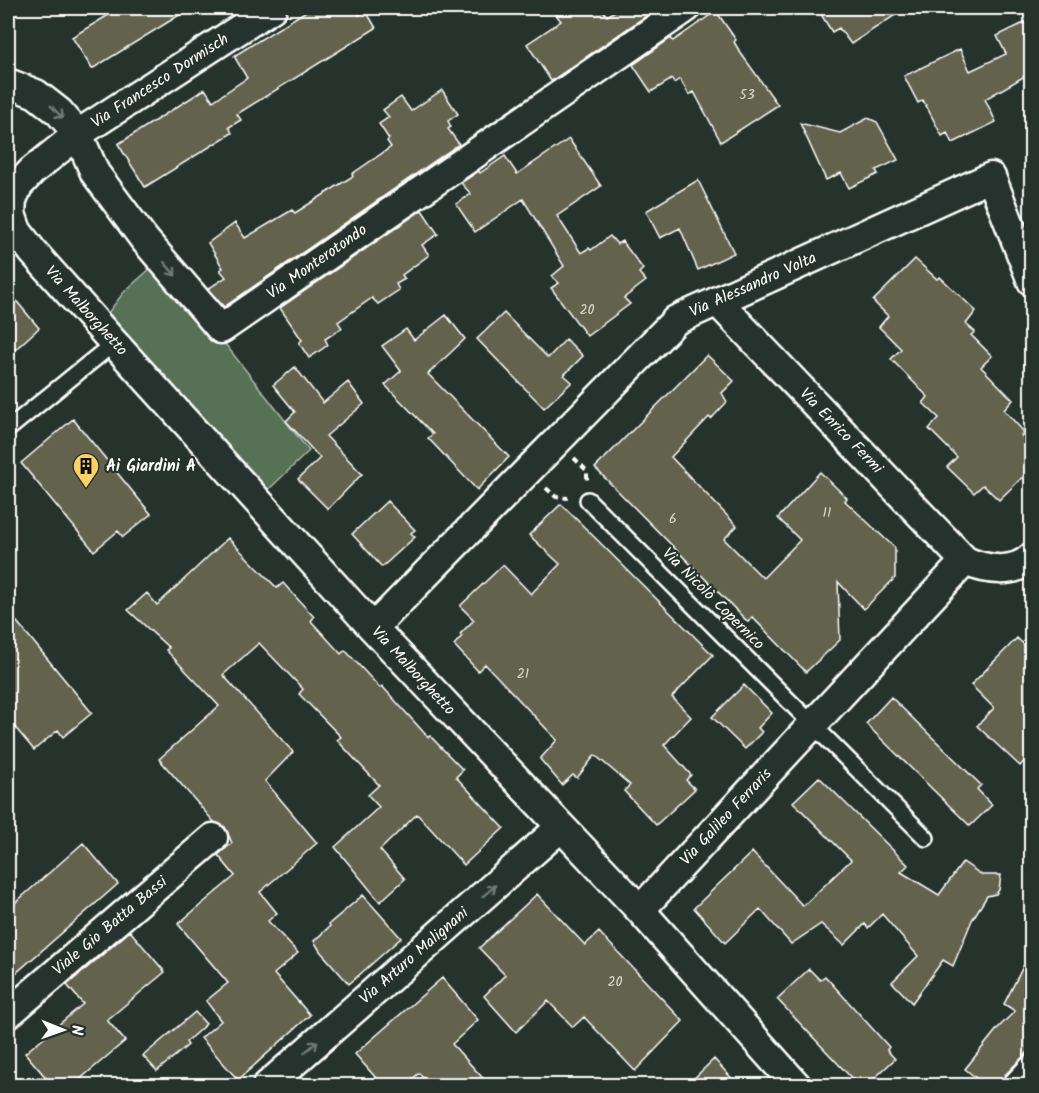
<svg xmlns="http://www.w3.org/2000/svg" width="1039" height="1093" viewBox="0 0 1039 1093" font-family="Kalam,sans-serif">
<style>
.green{fill:#567157;stroke:#aab8ab;stroke-width:1.5}
.building{fill:#63634e;stroke:#fff;stroke-width:1.5}
.lines{fill:none;stroke-linecap:round;stroke-linejoin:round}
.lane-casing{stroke:#fff;stroke-width:20}
.street-casing{stroke:#fff;stroke-width:33}
.path{stroke:#fff;stroke-width:4;stroke-dasharray:6 4.5;stroke-linecap:butt}
.lane{stroke:#26332d;stroke-width:15}
.street{stroke:#26332d;stroke-width:28}
.oneway{stroke:#727a76}
.labels{text-anchor:middle;dominant-baseline:central;stroke-width:4.5;stroke-linejoin:round;paint-order:stroke}
.number-label{font-size:14px;fill:#d8d8d3}
.street-label{font-size:16px;fill:#fff;stroke:#26332d}
.poi-label{font-size:16px;font-weight:bold;fill:#fff;stroke:#26332d;text-anchor:start}
</style>
<rect width="100%" height="100%" fill="#26332d"/>
<filter id="ink" filterUnits="userSpaceOnUse"><feTurbulence type="fractalNoise" baseFrequency=".0167" numOctaves="2"/><feDisplacementMap in="SourceGraphic" scale="12" xChannelSelector="R" yChannelSelector="G"/><feConvolveMatrix kernelMatrix="1 2 1 2 8 2 1 2 1" color-interpolation-filters="sRGB"/></filter>
<g filter="url(#ink)">
<path class="green" d="M152 267 226 345 309 451 266 492 108 313 124 292Z"/>
<path class="building" d="M120 8H191L92 69 72 37Z
M311 8H354L359 15 366 11 376 28 237 114 241 120 229 127 232 133 145 187 118 144 205 89 213 101 247 78 234 56Z
M551 8H601L607 16 620 8H651L653 11 551 81 527 44 561 21Z
M817 8H906L851 44 839 28 832 32Z
M716 11 736 40 734 42 740 52 778 105 721 142 694 92 689 95 680 79 674 83 672 79 651 92 633 65 671 38 673 41Z
M1032 19V72L985 99 996 122 953 143 947 133 942 136 923 100 918 103 904 76 960 49 970 71 1006 54 997 36Z
M442 90 458 114 448 121 451 127 448 129 459 144 224 307 208 289 226 277 220 270 223 268 208 243 235 223 245 238 292 210 295 213 353 176 352 174 391 147 387 141 389 139 379 124 389 117 383 110 401 97 411 111Z
M868 118 877 122 898 160 876 170 878 174 849 188 841 173 826 180 800 123 840 133Z
M569 139 601 186 557 216 581 253 589 248 591 250 610 236 617 244 622 241 643 269 639 273 646 281 624 298 630 304 587 336 551 288 559 283 552 276 564 266 523 199 475 232 456 204 471 194 461 183 479 171 480 173 505 156 517 174Z
M698 180 734 253 698 270 680 228 660 238 646 211Z
M422 210 438 234 422 245 429 255 402 275 405 279 396 284 399 290 378 304 372 298 338 322 342 328 325 339 328 345 309 358 299 343 302 340 280 308Z
M915 259 937 279 940 277 976 311 966 324 975 332 971 335 992 356 981 367 1013 400 1004 410 1024 432 1021 435 1032 447V468L999 500 983 485 974 493 947 467 957 457 929 429 939 418 923 403 928 397 891 359 901 349 879 327 888 316 873 301Z
M8 291 39 328 8 356Z
M504 313 548 358 566 339 583 356 564 375 572 382 544 408 477 339Z
M446 315 465 339 428 374 509 457 477 490 428 438 433 434 385 385 401 371 382 346 406 329 414 340Z
M707 355 734 381 722 393 727 402 711 419 709 417 671 457 737 526 724 539 763 578 800 540 778 518 820 472 847 498 845 501 895 548V578L864 609 838 582 840 640 806 672 752 617 748 622 595 468Z
M295 367 323 403 348 382 364 404 326 436 362 474 328 509 298 479 320 458 286 421 295 412 273 385Z
M73 419 151 514 123 537 118 531 94 551 21 463Z
M387 501 415 530 411 533 415 537 382 567 352 534Z
M561 504 713 655 672 697 691 717 664 745 691 775 686 780 695 789 656 825 624 791 630 785 595 755 577 778 573 775 562 785 540 759 557 740 485 664 478 671 454 645 462 636 460 634 474 620 460 606 503 565 531 594 560 564 529 535Z
M228 538 277 588 283 583 314 617 311 621 341 654 345 650 380 688 382 686 428 737 430 736 463 770 456 777 504 828 464 865 417 814 380 850 405 879 380 902 335 847 379 807 368 795 379 785 337 740 341 737 299 694 303 689 259 643 223 675 293 752 265 781 317 843 260 892 277 913 268 921 298 953 274 974 310 1015 238 1080 201 1038 221 1021 206 1001 228 983 178 924 235 876 218 855 232 843 225 827 214 822 159 759 219 706 166 650 169 648 128 610 147 593 157 605Z
M8 611 92 713 63 737 58 730 34 750 8 719Z
M1017 638 1032 652V753L1020 766 977 726 994 708 971 685Z
M744 685 772 713 758 728 762 732 745 749 712 717Z
M891 697 981 785 977 789 992 805 970 826 866 724Z
M819 777 908 865 901 872 939 895 963 862 982 875H1001L999 890 996 894 987 896 972 920 953 966 943 960 912 1003 892 982 918 956 882 914 868 928 865 924 844 945 821 924 791 944 760 909 725 943 694 908 752 852 803 906 851 860 793 802Z
M83 843 118 884 8 980V909Z
M537 894 585 945 599 932 683 1021 635 1071 584 1017 573 1027 548 1001 516 1032 484 996 505 975 479 948Z
M363 895 401 938 349 984 320 951 314 941 330 926 329 924Z
M130 931 165 972 107 1020 125 1041 72 1086H53L25 1053 83 1004 67 985Z
M1032 949V1048L1005 1075 1000 1086H986L965 1069 998 1028 1015 1011 1004 1004Z
M809 969 820 980 825 976 889 1047 887 1050 895 1059 866 1086H859L777 999Z
M442 978 478 1020 452 1044 490 1086H430L419 1073 405 1086H383L355 1054Z
M195 1012 206 1024 186 1042 188 1045 157 1071 143 1056Z
M714 1059 739 1086H686Z"/>
<g class="lines">
<g class="lane-casing">
<path id="lane" d="M8 429 114 343
M588 500 926 838"/>
</g>
<g class="street-casing">
<path id="street" d="M272 8 78 134 32 171 18 186 12 200 11 214 17 231 33 252 114 343 373 628 640 910 797 1086
M8 83 36 94 59 112 78 134 95 173 144 239 221 329 686 8
M717 301 965 561C986 570 1014 575 1032 557
M373 628 676 320 991 177 1032 281
M640 910 965 561
M8 1014 213 838
M267 1086 561 827
M1017 1086 1032 1070"/>
</g>
<path class="path" d="M574 458 587 471V482
M546 488 556 497 568 498"/>
<use href="#lane" class="lane"/>
<use href="#street" class="street"/>
</g>
<defs><path id="oneway-shaft" d="M-6 0H5M1.5-3L5.5 0L1.5 3" fill="none" stroke-width="1.6" stroke-linecap="round" stroke-linejoin="round" transform="scale(1.5)"/></defs>
<g class="oneway">
<use href="#oneway-shaft" transform="translate(57 112) rotate(45)"/>
<use href="#oneway-shaft" transform="translate(170 269) rotate(50)"/>
<use href="#oneway-shaft" transform="translate(489 891) rotate(-41)"/>
<use href="#oneway-shaft" transform="translate(311 1047) rotate(-41)"/>
</g>
</g>
<defs>
<g id="building-pin" transform="scale(1.35)"><path d="M0 17L-7.5 6A9.5 9.5 0 1 1 7.5 6Z" fill="#ffd166" stroke="#26332d"/><path d="M-4-6H4V6H1V3H-1V6H-4ZM-2.5-4.3h1.7v1.8h-1.7ZM.8-4.3h1.7v1.8H.8ZM-2.5-1h1.7V.8h-1.7ZM.8-1h1.7V.8H.8Z" fill="#111"/></g>
</defs>
<g fill-rule="evenodd">
<use href="#building-pin" x="86" y="466"/>
</g>
<g class="labels">
<g class="number-label">
<text x="747" y="95">53</text>
<text x="587" y="310">20</text>
<text x="827" y="513">11</text>
<text x="673" y="519">6</text>
<text x="523" y="674">21</text>
<text x="615" y="982">20</text>
</g>
<g class="street-label">
<text transform="translate(160 81) rotate(-33)">Via Francesco Dormisch</text>
<text transform="translate(317 262) rotate(-35)">Via Monterotondo</text>
<text transform="translate(753 285) rotate(-24)">Via Alessandro Volta</text>
<text transform="translate(86 311) rotate(48)">Via Malborghetto</text>
<text transform="translate(841 431) rotate(46)">Via Enrico Fermi</text>
<text transform="translate(713 599) rotate(45)">Via Nicolò Copernico</text>
<text transform="translate(413 671) rotate(47)">Via Malborghetto</text>
<text transform="translate(726 817) rotate(-47)">Via Galileo Ferraris</text>
<text transform="translate(110 926) rotate(-40)">Viale Gio Batta Bassi</text>
<text transform="translate(414 956) rotate(-41)">Via Arturo Malignani</text>
</g>
<g class="poi-label">
<text x="106" y="466">Ai Giardini A</text>
</g>
</g>
<rect width="1039" height="1093" fill="none" stroke="#26332d" stroke-width="30"/>
<rect x="15" y="15" width="1009" height="1063" fill="none" stroke="#fff" stroke-width="2" filter="url(#ink)"/>
<g transform="translate(63 1030) rotate(91)" stroke="#26332d" stroke-width="4.5" paint-order="stroke">
<path d="M0-4.5L10 22L0 15L-10 22Z" fill="#ffffff"/>
<text y="-9" font-size="16" font-weight="bold" text-anchor="middle" fill="#ffffff">N</text>
</g>
</svg>
